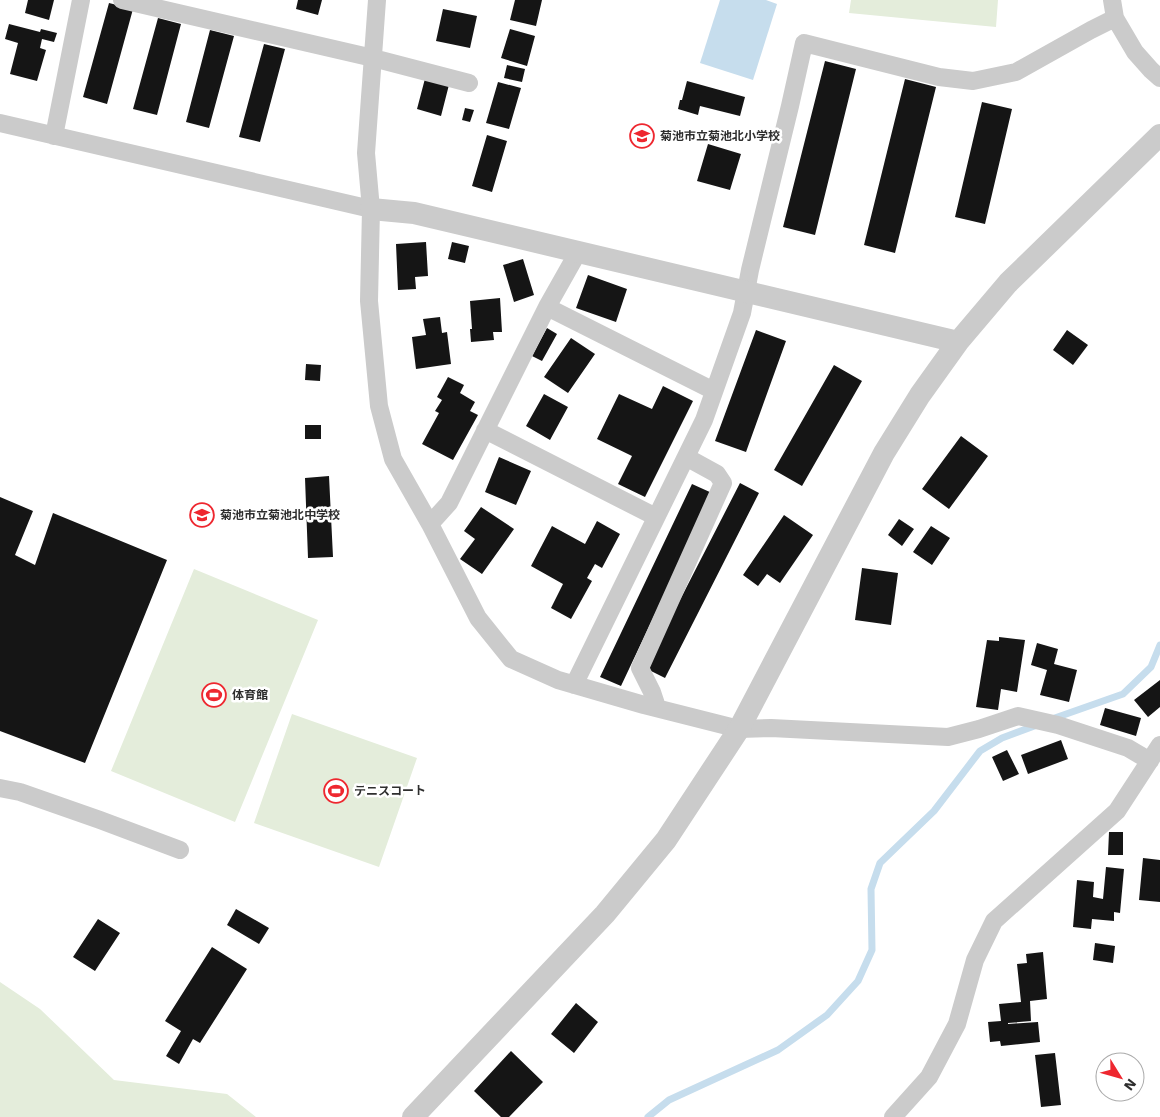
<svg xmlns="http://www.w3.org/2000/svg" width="1160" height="1117" viewBox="0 0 1160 1117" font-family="'Work Sans','Noto Sans JP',sans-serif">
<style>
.green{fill:#e4eddb}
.water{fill:#c6dded}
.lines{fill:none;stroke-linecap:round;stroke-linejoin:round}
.stream{stroke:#c6dded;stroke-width:7}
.building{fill:#151515}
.minor{stroke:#cbcbcb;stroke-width:18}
.tertiary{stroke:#cbcbcb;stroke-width:22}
.labels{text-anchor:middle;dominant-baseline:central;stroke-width:5;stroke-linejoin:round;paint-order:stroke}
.poi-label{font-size:12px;font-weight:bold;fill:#2e2e2e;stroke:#fff;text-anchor:start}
</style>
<rect width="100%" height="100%" fill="#fff"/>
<path class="green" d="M851 0H998L996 27 849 13Z
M194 569 318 620 235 822 111 771Z
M292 714 417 758 379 867 254 823Z
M0 982 40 1009 114 1080 227 1094 256 1117H0Z"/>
<path class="water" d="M720 0H766L777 4 753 80 700 63Z"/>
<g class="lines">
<path class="stream" d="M1052 719 1123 694 1151 667 1160 645
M648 1117 669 1100 778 1050 827 1015 858 981 872 950 871 889 880 863 934 811 980 751 1002 738 1037 725"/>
</g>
<path class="building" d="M28 0H54L49 20 25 13Z
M298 0H322L318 15 296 9Z
M515 0H542L536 26 510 20Z
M109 3 133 9 107 104 83 97Z
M443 9 477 16 470 48 436 41Z
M158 18 181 24 157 115 133 109Z
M9 24 40 32 41 29 57 33 54 42 42 39 40 48 46 50 37 81 10 74 18 43 5 39Z
M510 29 535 36 527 66 501 58Z
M210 30 234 36 209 128 186 122Z
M264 44 285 49 260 142 239 137Z
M825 61 856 69 815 235 783 227Z
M507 65 525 69 522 82 504 78Z
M427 71 451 77 441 116 417 109Z
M905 79 936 87 895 253 864 245Z
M687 81 745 97 740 116 700 106 698 115 678 109 680 100H682Z
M498 82 521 88 509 129 486 123Z
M982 102 1012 109 985 224 955 217Z
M465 108 474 110 470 122 462 120Z
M487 135 507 141 492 192 472 186Z
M708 144 741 154 730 190 697 181Z
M426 242 428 276 415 277 416 289 398 290 396 244Z
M452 242 469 246 465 263 448 259Z
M523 259 534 295 514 302 503 265Z
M588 275 627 289 616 322 576 308Z
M500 298 502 332H493L494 340 471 342 470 329H472L470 301Z
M440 317 442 333 447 332 451 364 416 369 412 337 426 335 423 319Z
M547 328 557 334 542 361 532 356Z
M756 330 786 341 746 452 715 441Z
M1067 330 1088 345 1073 365 1053 350Z
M571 338 595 354 568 393 544 377Z
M306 364 321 365 320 381 305 380Z
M834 365 862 381 802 486 774 470Z
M448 377 464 385 460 393 475 402 470 411 478 415 453 460 422 444 439 413 435 411 442 400 437 397Z
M663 386 693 401 645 497 618 484 632 456 597 439 619 394 652 409Z
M544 394 568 407 550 440 526 426Z
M305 425H321V439H305Z
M961 436 988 456 949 509 922 489Z
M499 457 531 471 516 505 485 492Z
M329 476 333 557 308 558 305 478Z
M740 483 759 493 665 678 645 668Z
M692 484 712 493 621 686 600 677Z
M0 497 33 511 15 555 35 565 53 513 167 560 85 763 0 731Z
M481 507 514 529 482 574 460 559 475 539 464 531Z
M784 515 813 535 780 583 767 574 758 586 743 575Z
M899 519 914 529 902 546 888 535Z
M597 521 620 534 602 568 595 564 587 578 592 581 571 619 551 608 563 584 531 566 552 526 585 544Z
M931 526 950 538 932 565 913 552Z
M862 568 898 573 891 625 855 620Z
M999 637 1025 640 1017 692 1001 689 998 710 976 707 987 640 999 641Z
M1037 643 1058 649 1054 664 1077 670 1069 702 1040 695 1047 670 1031 665Z
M1160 680V707L1148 717 1134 700Z
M1105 708 1141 718 1136 736 1100 725Z
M1061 740 1068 759 1028 774 1021 755Z
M1007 750 1019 774 1003 781 992 757Z
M1109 832H1123V855H1108Z
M1143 858 1160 860V902L1139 900Z
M1106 867 1124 869 1120 913 1114 912V921L1092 919 1091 929 1073 927 1077 880 1094 882 1093 897 1103 899Z
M236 909 269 928 259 944 227 925Z
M98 919 120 933 95 971 73 957Z
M1095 943 1115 946 1113 963 1093 960Z
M212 947 247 969 200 1043 193 1039 179 1064 166 1056 181 1031 165 1021Z
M1043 952 1047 999 1030 1001 1031 1021 1008 1023V1024L1038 1022 1040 1042 1001 1046 1000 1041 990 1042 988 1022 1001 1021 999 1004 1021 1002 1017 964 1027 963 1026 954Z
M576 1003 598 1022 574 1053 551 1034Z
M511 1051 543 1082 509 1117H501L474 1091Z
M1055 1053 1061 1105 1041 1107 1035 1055Z"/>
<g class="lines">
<path class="minor" d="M122 0 373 58 469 83
M377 0 366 153 371 209 369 301 379 406 393 459 430 524 478 618 511 659 558 680 644 705 739 729 771 728 948 737 979 729 1018 716 1058 725 1128 748 1150 761
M1112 0 1115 18 1135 52 1151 70 1160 78
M0 123 371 209
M54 136 81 0
M547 307 714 391
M485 430 656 517
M430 524 449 503 547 307 578 252
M574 685 704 420 742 313 750 270 790 106 804 43 939 77 973 81 1016 72 1091 30 1115 18
M657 707 652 692 640 668 723 483 717 474 686 457
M0 788 20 792 100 820 180 850
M893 1117 929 1077 957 1024 975 960 994 921 1117 811 1160 745"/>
<path class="tertiary" d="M371 209 414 213 958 342
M413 1117 605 914 666 840 739 729 884 453 920 395 958 342 1008 283 1160 135"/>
</g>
<defs>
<g id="school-ring" transform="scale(1.25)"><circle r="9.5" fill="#fff" stroke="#ee272f" stroke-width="1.5"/><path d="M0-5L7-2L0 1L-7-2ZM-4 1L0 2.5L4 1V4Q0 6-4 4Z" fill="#ee272f"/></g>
<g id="stadium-ring" transform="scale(1.25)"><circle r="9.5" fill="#fff" stroke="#ee272f" stroke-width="1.5"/><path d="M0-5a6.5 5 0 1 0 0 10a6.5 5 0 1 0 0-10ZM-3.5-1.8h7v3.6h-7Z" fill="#ee272f"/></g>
</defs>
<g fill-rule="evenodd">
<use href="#school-ring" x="642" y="136"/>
<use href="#school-ring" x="202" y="515"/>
<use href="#stadium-ring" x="214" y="695"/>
<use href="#stadium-ring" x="336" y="791"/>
</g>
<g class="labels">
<g class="poi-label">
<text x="660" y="136">菊池市立菊池北小学校</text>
<text x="220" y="515">菊池市立菊池北中学校</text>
<text x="232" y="695">体育館</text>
<text x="354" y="791">テニスコート</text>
</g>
</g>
<g transform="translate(1120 1077) rotate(127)"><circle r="24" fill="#ffffff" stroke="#ababab"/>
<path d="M0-4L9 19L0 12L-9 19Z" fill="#ee272f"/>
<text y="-8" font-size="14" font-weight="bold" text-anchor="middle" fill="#2e2e2e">N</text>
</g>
</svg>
